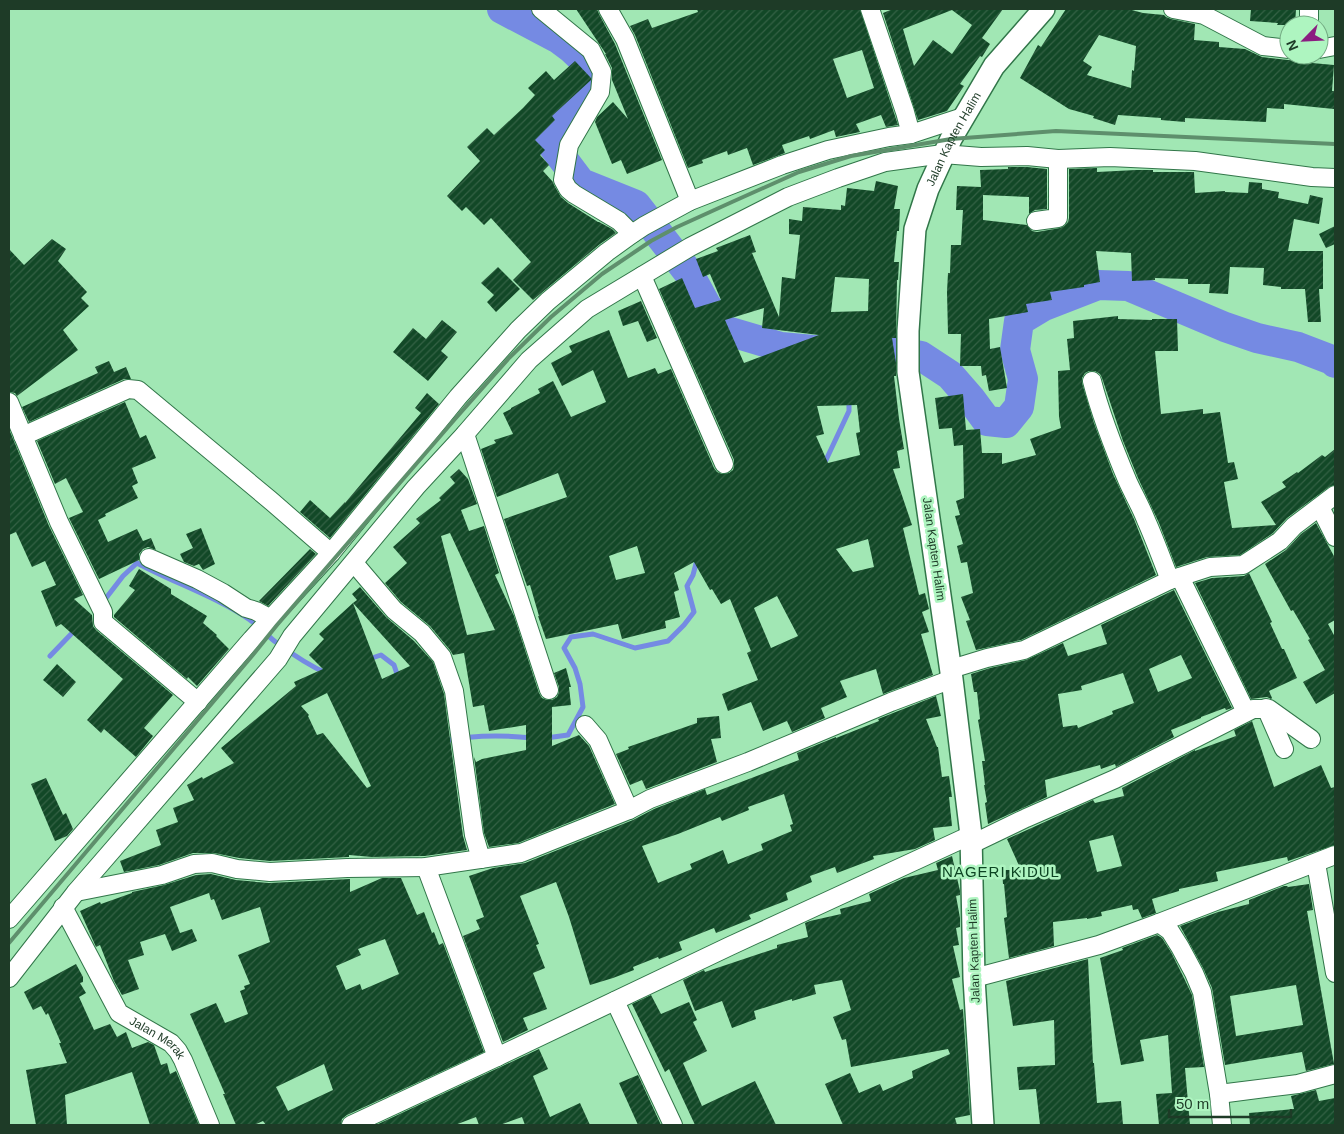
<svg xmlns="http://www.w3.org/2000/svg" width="1344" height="1134" viewBox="0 0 1344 1134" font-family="Helvetica,sans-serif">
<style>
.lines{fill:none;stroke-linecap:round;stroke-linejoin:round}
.stream{stroke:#758ae3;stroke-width:5}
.river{stroke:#758ae3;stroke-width:30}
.building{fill:url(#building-hatch);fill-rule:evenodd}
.minor-casing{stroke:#317649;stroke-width:20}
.major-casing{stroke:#317649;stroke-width:24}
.minor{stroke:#fff;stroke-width:18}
.major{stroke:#fff;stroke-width:21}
.rail{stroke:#5e8f6c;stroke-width:4}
.labels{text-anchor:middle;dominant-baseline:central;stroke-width:5;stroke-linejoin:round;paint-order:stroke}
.street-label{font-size:12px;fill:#1e3b27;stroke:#aef5c0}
.quarter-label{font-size:15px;letter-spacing:1px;fill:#0c4422;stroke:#aef5c0}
</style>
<defs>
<pattern id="building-hatch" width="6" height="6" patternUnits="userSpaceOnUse" patternTransform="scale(1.25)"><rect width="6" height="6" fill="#124827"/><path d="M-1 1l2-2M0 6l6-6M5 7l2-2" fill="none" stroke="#346145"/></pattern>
</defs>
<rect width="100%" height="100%" fill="#a1e7b4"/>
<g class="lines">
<path class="stream" d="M823 464 826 460 849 411V399
M103 602 123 576 137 563C174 583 215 596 250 620 260 626 267 636 277 643 292 654 308 665 326 673
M50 656 76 629
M369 659 381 655 394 665 398 677
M546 738 568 735 583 707 580 684 575 668 564 648 571 637 593 634 635 648 668 641 684 625 694 612 687 586 693 575 697 560
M444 741C473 735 503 735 532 738"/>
<path class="river" d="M502 9 559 39 571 48 591 67 595 75 594 82 547 138 581 183 636 205 688 272 706 305 724 330 781 347 846 353 874 347 921 356 950 375 970 398 987 421 1006 423 1019 407 1023 379 1015 350 1019 321 1044 306 1098 285 1128 286 1225 327 1257 338 1298 347 1332 360 1335 363"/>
</g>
<path class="building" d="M576 9H597L599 14 615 44 662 160 627 174 621 160 612 164 595 122 597 117 613 102 628 119 612 80V68L605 54H606Z
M697 9H860L898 125 886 127 881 115 856 124 860 132 836 137 834 130 810 139 809 136 782 145 785 153 753 165 747 148 728 155 727 151 702 160 703 163 688 168 635 35 630 26 648 19 652 28 698 12ZM862 50 874 88 847 98 833 59Z
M893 9H1003L982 38 990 44 982 57 980 56 960 84 964 86 947 111 918 120 883 13ZM952 10 972 25 952 54 933 40 914 66 903 29Z
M1066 9H1128L1143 13 1164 15 1166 17 1171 19 1195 24 1194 40 1219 42V47L1245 49 1262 57 1288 60H1313L1312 63 1334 65 1332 91H1335L1334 109 1284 104V109L1267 108 1266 122 1185 118V122L1161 120V118L1118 115 1115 125 1093 118 1094 116 1069 109 1020 78 1038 45 1041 47ZM1099 35 1136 46 1134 71 1132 70 1131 88 1087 75 1092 67 1083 61Z
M1251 9H1296L1295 25H1277L1278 23 1250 21Z
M575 61 591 78V80L552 116 555 120 535 140 545 150 540 155 549 165 543 171 553 182 554 185 561 197 568 203 598 222H599L612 229 616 233 600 244 533 300 513 280 531 262 491 218 484 225 466 207 462 211 447 196 480 161 467 147 487 128 494 135 523 108 535 95 528 88 546 71 554 80Z
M1008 167H1027L1047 169V209L1035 210 1029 214V197L983 195V220L1027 225 1032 231 1037 232 1060 228 1064 226 1068 222 1069 218V169L1097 168V172L1136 170H1153V172H1194L1195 193 1225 191V192L1248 193 1249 182 1262 183V189L1279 192 1278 198 1308 204 1310 195 1323 198 1319 224 1294 219 1288 251H1323V289H1319L1321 322H1308L1305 289H1281V287L1263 285 1264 268 1230 267 1228 294 1209 293 1210 284H1188V279L1155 278V280L1132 281 1131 253 1096 251 1100 282 1084 285V287L1050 292 1052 300 1026 304 1028 312 989 319 990 349 1000 347 1007 388 989 391 986 375 982 376 981 366H960L961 334H948L947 292 948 273H950L951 245H961L963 210H956L957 186 981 187 980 170 1008 169Z
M876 181 898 186 894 209H900L899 231H897L894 262H899L898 280H897L896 338H892L896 363V376H894L899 419 904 449 897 451 900 468 893 469 912 525 903 528 919 595 925 593 929 609 922 612 929 632 921 634 933 675 883 694 876 669 840 681 847 697 821 708 825 718 792 732 787 721 763 731 751 702 728 711 722 694 758 680 747 653 751 651 730 599 721 604 712 589 710 590 694 562 674 573 679 590 674 592 680 617 665 621 666 628 622 639 618 624 546 639 538 616H539L530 585 527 586 504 519 567 497 558 473 497 497 481 449 496 443 494 440 513 434 503 413 511 409V408L540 393 538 389 553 381 571 417 606 402 593 370 562 386 551 363 572 352 569 346 609 330 628 378 655 368 658 374 671 369 714 468 717 472 722 474 729 473 733 470 734 466V460L659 289 682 278 695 308 721 300 710 274 703 277 696 259 718 251 716 248 750 235 756 252 752 253 779 317 782 277 795 279 800 235 789 234V219L802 221 803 207 841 210V205L845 206 847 188 874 191ZM835 277 869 279 868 311 831 312ZM764 308 762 328 819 335 744 363 725 320ZM857 405 860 432 856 433 860 455 828 463 816 436 824 434 817 406ZM868 539 874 567 853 572 836 549ZM637 546 645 573 616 580 609 556ZM777 596 798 636 771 648 754 608Z
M1335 226V244L1326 248 1319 234Z
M52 239 66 249 58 261 87 292 81 298 89 306 63 330 78 350 17 396 15 393 9 392V249L24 265Z
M498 267 520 289 496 312 487 302 494 295 481 283Z
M641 301 657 338 647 342 638 321 623 326 618 311Z
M1118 316V319L1152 320V319H1177L1178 351H1155L1161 414 1203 409V414L1220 412 1228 463 1234 462 1238 479 1224 482 1232 528 1276 525 1261 502 1286 487 1282 482 1297 472 1298 473 1322 455 1325 457 1335 449V485L1329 487 1287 518 1273 533 1240 555 1207 557 1176 567 1159 523 1138 478 1123 441 1102 378 1100 374 1095 371H1089L1085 373 1082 378V383L1094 423 1113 474 1134 519 1156 575 1021 640 976 650 966 621 970 620 961 597 973 593 967 562 961 563 957 546 963 544 955 516 960 515 956 501 964 498 963 445 954 446 952 428 939 429 935 398 963 394 966 430 980 429 982 453H1002V464L1036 455 1030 439 1061 428 1059 417 1058 371 1070 370 1067 339 1074 338 1073 321Z
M442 320 457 332 441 351 448 357 428 381 393 352 413 328 426 339Z
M109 361 114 372 126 367 131 379H124L29 422 22 407 98 373 95 367Z
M427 393 439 404 330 538 300 512 310 500 330 518 345 502V503L421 413 415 408Z
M125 402 140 438 146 435 156 458 132 468 138 483 132 486 138 498 105 514 106 516 98 520 108 542 137 529 143 541 151 538 156 550 148 547 143 549 139 554V560L99 579 69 518 83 512 66 478 55 484 37 441Z
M9 429 49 526 83 595 74 599 92 615 93 626 96 630 173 695 144 728 153 736 136 757 104 729 101 733 87 720 123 679 61 624 56 627 41 591 56 585 45 561 32 567 16 532 9 535Z
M459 469 468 479 477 504 461 510 469 531 484 526 499 573 495 575 514 616 539 693 542 698 547 700H552L557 697 559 692V687L554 673 566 668 571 687H569L571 705 552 707V746L579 735 589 746 615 804 518 843 489 847 484 833 474 757 476 762 482 759 526 750V725L489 731 484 705 473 707 464 653 453 655 450 650 430 626 401 602 385 583 407 563 393 547 420 523 416 519 441 500 439 498 455 483 450 477ZM450 533 495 630 467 635 441 536Z
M1316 523 1335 558V620L1328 624 1335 637V693L1316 704 1303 682 1325 670 1308 640 1310 639 1293 610 1291 611 1265 564 1286 550 1301 534Z
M201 528 215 564 203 570 199 564 194 566 184 562 180 554 193 548 186 534Z
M310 549 316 554 268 606 259 601Z
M139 569 171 589V594L207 616 203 623 217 635 216 636 229 649 197 686 188 677 187 679 114 617V615L135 590 129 586Z
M1249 573 1272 622 1270 623 1282 649H1284L1297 678 1269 691 1272 698 1271 699 1267 697 1251 699 1195 583 1212 578 1244 576Z
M360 587 386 617 414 641 433 662 444 694 463 836 467 850 425 856 372 857 349 855V857L270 861 239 858 214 853H193L159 865 124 872 120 861 161 845 156 830 178 822 173 808 194 800 187 785 202 777 203 779 234 763 221 748 296 686 294 682 323 669 309 655 324 639 319 634 353 603 382 679 410 666 353 603 357 600 352 594ZM327 693 371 786 367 788 323 733 317 735 308 716 309 715 301 706Z
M1174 590 1232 708 1226 710 1225 708 1201 717V718L1171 730 1174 737 1116 767 1115 764 1101 769 1100 765 1045 780 1047 797 988 824 985 803 987 802 984 785H985L982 761H985L978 720 980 719 977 692H974L971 674 990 668 1026 660 1063 643 1068 656 1107 644 1101 625ZM1181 655 1192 678 1158 692 1149 669ZM1123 673 1134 703 1112 711 1113 714 1078 728 1077 725 1063 727 1058 694 1082 690 1081 686Z
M57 664 76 682 63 697 43 680Z
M936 696 941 716 926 719 937 747H938L942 777 949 776 952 797H949L952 826 933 828 935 840 915 849 873 856 874 859 837 873 835 867 810 876 812 882 786 893 788 900 749 915 751 919 716 933 714 928 679 942 682 950 659 959 658 957 633 967 634 970 613 978 590 985 569 917 556 882 520 896 539 944 536 945 545 968 533 973 547 1009 523 1018 528 1030 503 1042 463 936 480 929 476 920 484 917 469 876 493 868 525 863 633 820 654 809 705 789 707 795 799 760 797 753 836 737V738L879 721 878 719ZM784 794 793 824 790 825 792 831 761 844 763 850 728 864 723 850 690 864 692 869 658 883 642 846 678 834 720 817 722 821 749 810 748 807Z
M719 716 721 738 711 739 717 762 646 789 642 780 630 785 616 754 629 749 628 747 697 723V718Z
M1252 721 1274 787 1321 765 1331 788 1335 787V845L1288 861 1287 857 1216 872 1218 881 1179 889V891L1152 899 1156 913 1142 918 1138 909 1133 910 1132 905 1101 912 1102 916 1087 919V918L1053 922 1054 946 1009 958 1004 918 1007 917 1004 884H1003L1002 870H1021L1007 839 1093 800 1095 803 1124 796 1122 788 1195 750V751L1236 736 1234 730ZM1113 835 1122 866 1097 872 1089 841Z
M46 778 63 815 66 813 73 829 67 836 55 841 31 784Z
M952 856 960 891V895L956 896 960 918V927L956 928 959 945 953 946 960 977 952 979 960 1010 963 1009 970 1115 955 1118 957 1125H843L825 1084 850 1073 859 1093 880 1084 883 1091 913 1078 912 1071 950 1054 948 1049 851 1067 846 1039 842 1040 833 1017 851 1010 842 980 814 985 816 994 792 1001V999L754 1011 756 1019 732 1028 722 1001 695 1011 683 980 704 970 705 972 777 948V945L808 937 805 923 810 921 841 914 840 909 871 901 869 894 904 878 938 870 936 863Z
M211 874 236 880 269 883 350 879V892L382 878H401L417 915 424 912 432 933 434 932 439 945 443 943 484 1052 347 1115 342 1119 341 1125H266L263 1121 254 1125H236L223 1094H225L190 1014 216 1003 225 1023 248 1014 240 991 245 989 244 986 250 984 238 955 270 942 260 907 222 920 214 899 211 900 209 893 170 907 180 933 192 929 197 941 172 951 165 934 140 942 144 955 128 960 139 989 122 995 114 981 100 945 96 947 80 911 100 902 101 904 132 893V892L164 885 196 875ZM385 939 399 974 362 990 360 984 346 990 336 966 361 955 358 949ZM324 1064 333 1090 288 1111 276 1087Z
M1309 884 1313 910 1307 911 1334 1064 1306 1071 1302 1052 1225 1065 1212 988 1203 968 1180 926 1218 912 1249 904V900L1284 886H1287L1288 887ZM1296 985 1303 1025 1236 1036 1230 996Z
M1157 935 1162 938 1171 952 1184 978 1192 995 1204 1067 1185 1068 1190 1125H1159L1156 1094 1172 1093 1168 1035 1140 1040 1144 1061 1121 1065 1100 958 1123 950 1122 948Z
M1088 959 1093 1063H1094L1097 1103 1121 1101 1123 1125H1040L1036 1089 1019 1090 1017 1067 1055 1065 1054 1020 1013 1026 1006 981Z
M76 964 83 977V982L80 983 86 993 79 997 94 1030 110 1024 117 1037 126 1032 132 1048 148 1042 154 1045 161 1065 167 1063 170 1074 176 1071 199 1125H150L132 1072 65 1095 67 1125H36L26 1070 67 1063 59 1043H61L48 1013 46 1015 41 1006 33 1010 24 992Z
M651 995 661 1014 689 1002 697 1020 693 1022 707 1051 683 1063 702 1106 755 1081 776 1125H695L669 1069 665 1072 632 1004Z
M539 1049 548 1069 533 1076 550 1117 580 1103 590 1125H525L522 1117 500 1125H479L476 1117 455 1125H376Z
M638 1075 661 1125H638L619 1083Z
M1316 1090 1319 1101 1335 1098V1125H1250L1249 1113 1294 1109 1291 1096Z"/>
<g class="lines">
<g class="minor-casing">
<g id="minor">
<path d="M541 9 591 50 602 72 600 92 569 145 563 180 568 189 574 194 619 221 632 234"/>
<path d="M608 9 625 39 690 201"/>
<path d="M870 9 905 112 911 134"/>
<path d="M1173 9 1204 15 1263 46 1289 49"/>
<path d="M1309 9V25"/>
<path d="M1319 49 1335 46"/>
<path d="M1036 221 1058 218V159"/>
<path d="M642 276 724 464"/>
<path d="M1092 381C1101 416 1114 449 1128 482 1134 495 1141 507 1146 520 1155 540 1162 560 1170 580"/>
<path d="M9 402 59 522 103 612V622L198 702"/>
<path d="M465 434 549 690"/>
<path d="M23 436 128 389 138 390 270 500 331 553"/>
<path d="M1320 507 1335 537"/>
<path d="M149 558 197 579 223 593 246 608 256 611 271 619"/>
<path d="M354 563 394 610 422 633 442 657 454 691 474 835 481 859"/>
<path d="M1180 577 1246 712"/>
<path d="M951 669 987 658 1024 650 1170 580 1210 567 1243 565 1280 541 1294 526 1335 495"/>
<path d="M1266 708 1284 749"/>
<path d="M585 725 598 740 629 810"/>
<path d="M972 844 1026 818 1115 779 1253 709H1269L1311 739"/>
<path d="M1316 863 1335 973"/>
<path d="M426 867 497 1057"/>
<path d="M76 892 162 875 194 864 212 863 237 869 270 872 347 868 426 867 521 853 629 810 650 799 748 762 891 702 952 679"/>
<path id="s1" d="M63 907 119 1013 171 1043 178 1051 183 1060 210 1125"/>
<path d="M9 919 252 639 331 553 458 397 518 330 548 301 607 252 632 234 644 226 690 201 782 165 828 150 889 137 911 134 963 117"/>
<path d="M1159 923 1335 855"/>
<path d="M9 978 76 892 278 659 292 636 416 487 465 434 529 360 587 309 690 247 788 197 838 178 885 162 943 154 981 157 1027 156 1058 159 1110 157 1195 161 1312 177 1335 178"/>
<path d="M974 978 1099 945 1159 923 1170 931 1180 947 1194 973 1202 992 1219 1094 1222 1125"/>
<path d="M615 1001 673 1125"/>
<path d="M1219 1094 1298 1084 1335 1074"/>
<path d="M351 1125 497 1057 730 946 971 835"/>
</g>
</g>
<g class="major-casing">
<g id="major">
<path id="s2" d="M983 1125 974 978 971 835 952 679 908 372V331L915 229 928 189 951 139 994 66 1044 9"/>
</g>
</g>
<use href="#minor" class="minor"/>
<use href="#major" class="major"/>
<path class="rail" d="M9 943 252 656 277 625 455 419 509 358 551 317 602 274 651 241 677 227 732 202 799 172 851 156 951 139 1056 131 1335 144"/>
</g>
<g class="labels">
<g class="street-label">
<text stroke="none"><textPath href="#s2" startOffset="999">Jalan Kapten Halim</textPath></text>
<text transform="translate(934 549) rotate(82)">Jalan Kapten Halim</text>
<text transform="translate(974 951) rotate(-92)">Jalan Kapten Halim</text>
<text stroke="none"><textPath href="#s1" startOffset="166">Jalan Merak</textPath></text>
</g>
<g class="quarter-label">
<text x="1001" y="871">NAGERI KIDUL</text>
</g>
</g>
<rect width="1344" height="1134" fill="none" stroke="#1e3b27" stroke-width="20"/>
<g transform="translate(1304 40) rotate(246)"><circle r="24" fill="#aef5c0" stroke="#74ab83"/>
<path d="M0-4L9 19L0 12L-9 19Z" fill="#8b1d81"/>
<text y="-8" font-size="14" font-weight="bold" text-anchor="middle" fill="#1e3b27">N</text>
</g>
<path d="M1169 1109v8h122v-8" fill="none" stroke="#1e3b27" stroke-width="2.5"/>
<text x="1176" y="1109" font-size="15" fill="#1e3b27" stroke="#aef5c0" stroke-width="4" paint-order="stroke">50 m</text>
</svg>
